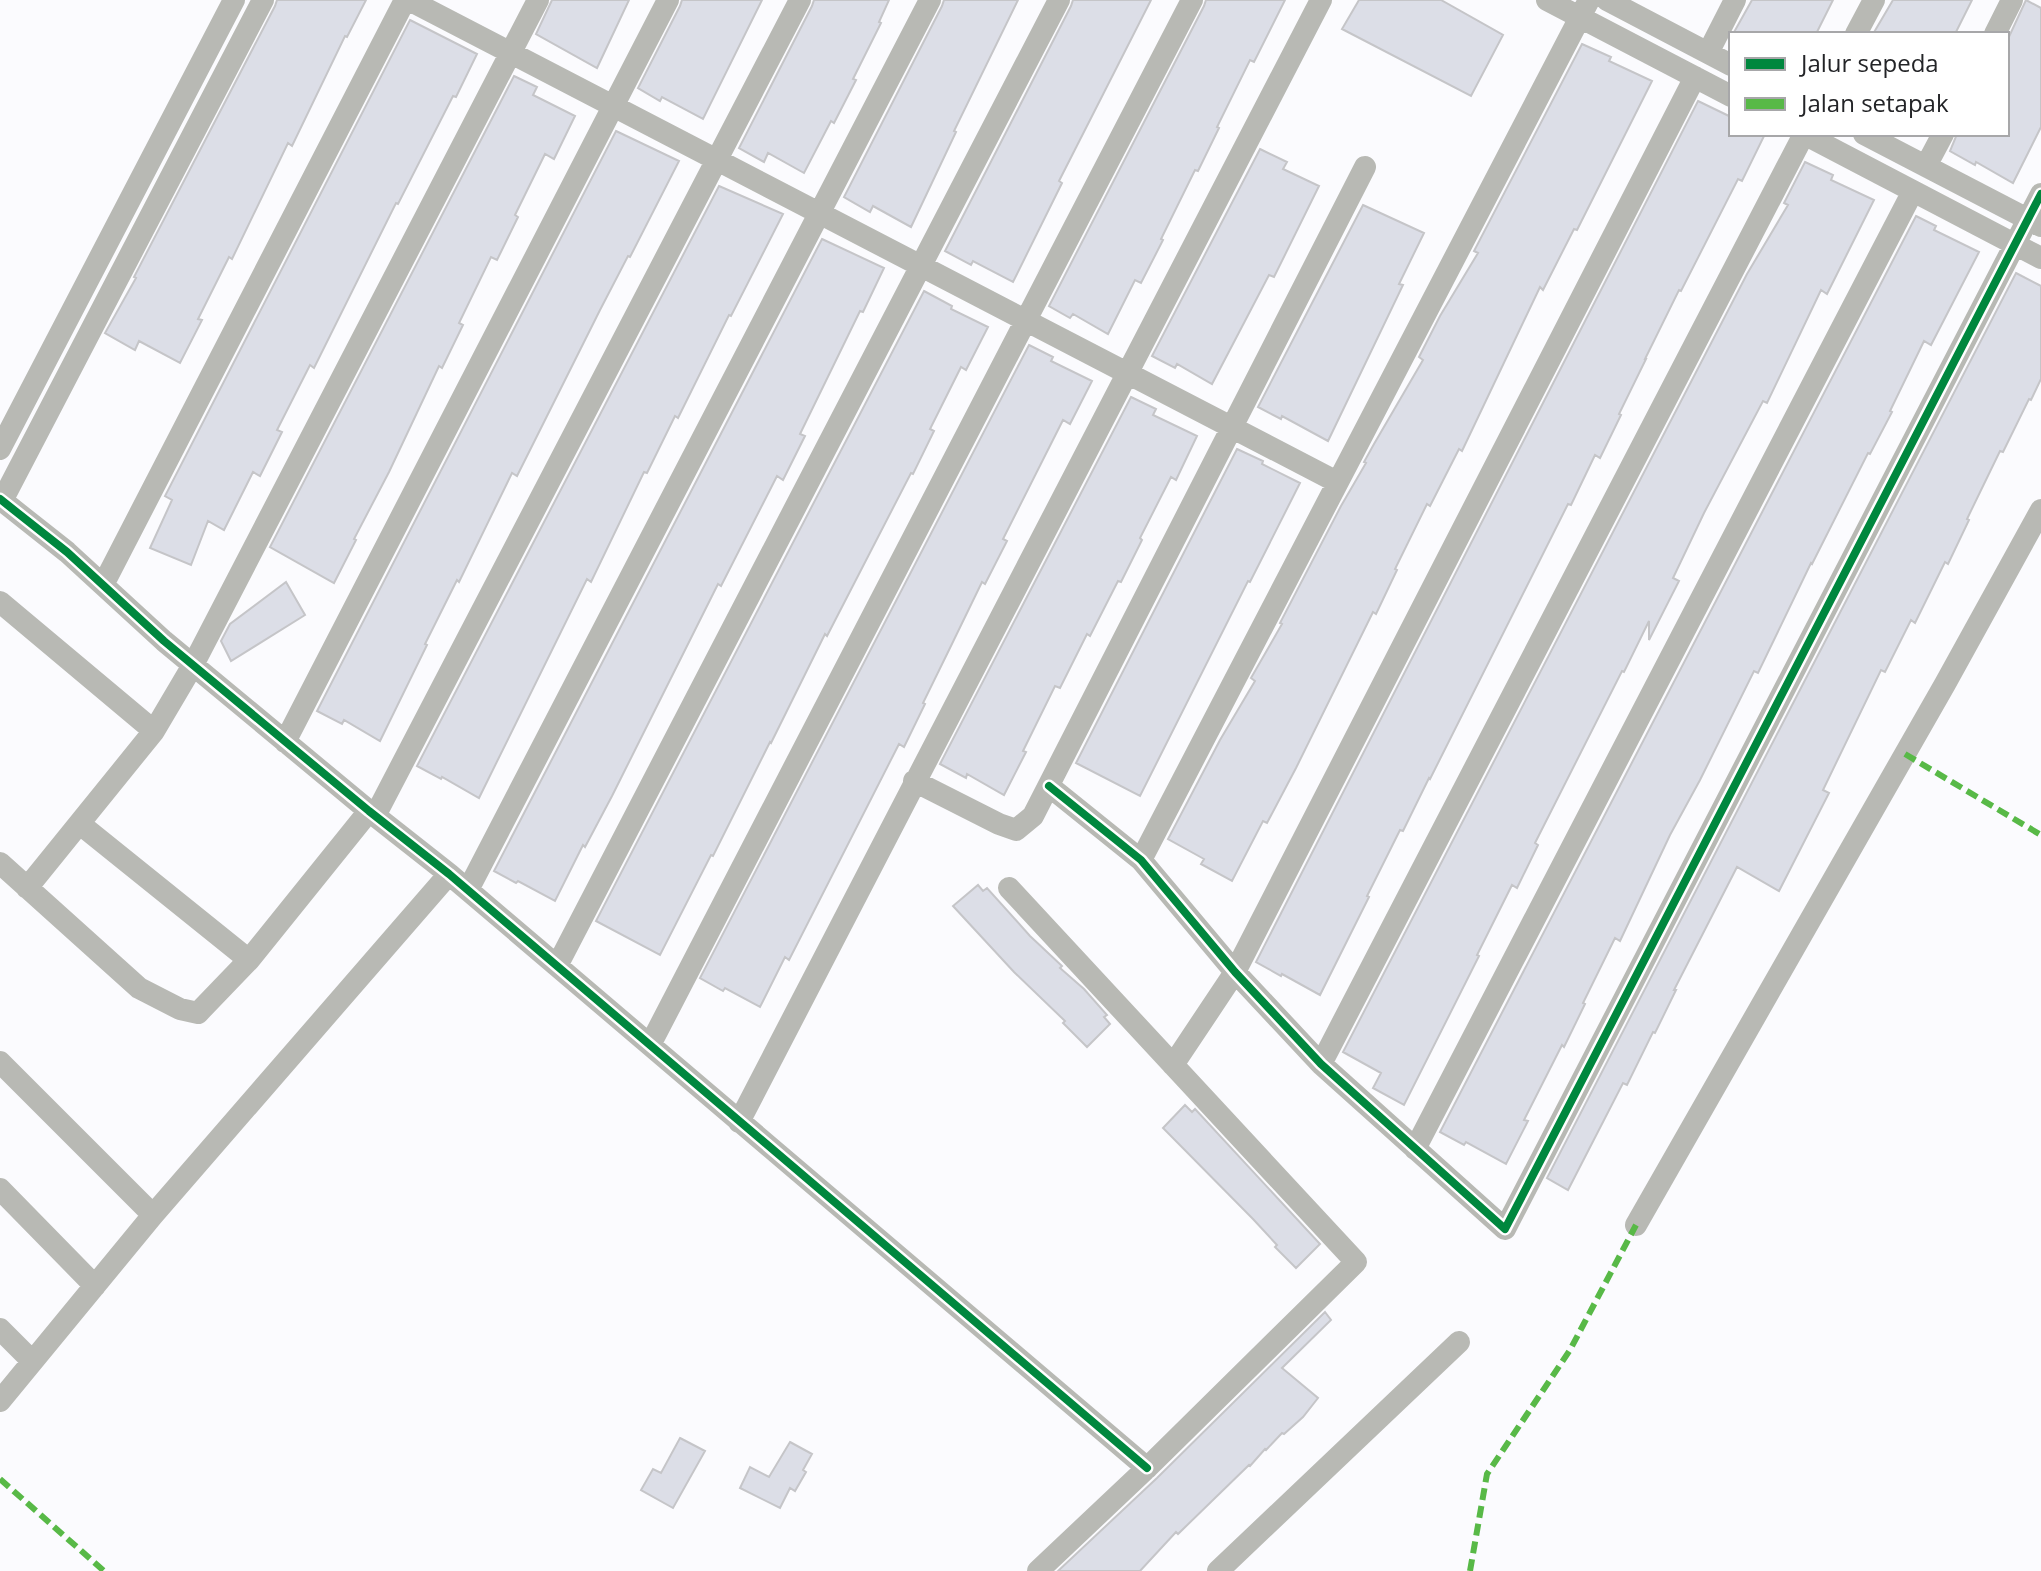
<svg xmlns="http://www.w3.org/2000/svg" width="2041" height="1571" viewBox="0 0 2041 1571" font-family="'Open Sans',sans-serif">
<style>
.building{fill:#dcdee7;stroke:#c5c5c8;stroke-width:2}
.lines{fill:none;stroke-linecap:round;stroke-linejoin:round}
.minor{stroke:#b8b9b4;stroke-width:22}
.quiet{stroke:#58b947;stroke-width:6;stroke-dasharray:12 6;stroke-linecap:butt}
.cycleway-casing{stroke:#fff;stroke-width:13}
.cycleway{stroke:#00873e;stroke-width:8}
</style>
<rect width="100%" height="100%" fill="#fbfbfe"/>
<path class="building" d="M277 0H366L347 37 345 36 292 146 288 143 232 259 229 257 198 319 202 320 180 363 139 341 135 350 105 333 136 278 134 277 275 6Z
M552 0H629L597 68 536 34Z
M682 0H762L703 119 662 97 660 101 638 88 680 6Z
M814 0H889L879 22 881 23 853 79 856 80 834 123 831 121 804 173 768 153 764 162 739 148 812 6Z
M944 0H1018L954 131 956 132 911 227 873 206 870 212 844 197 942 6Z
M1073 0H1151L1059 181 1062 183 1013 282 973 261 971 265 945 251 1071 6Z
M1206 0H1285L1254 62 1250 60 1217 127 1219 128 1198 171 1195 170 1161 239 1163 240 1141 283 1135 280 1108 334 1073 314 1070 318 1049 306 1204 6Z
M1359 0H1441L1503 35 1471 96 1342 29Z
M1752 0H1833L1816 34H1733Z
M1893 0H1972L1955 34H1873Z
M2026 0 2041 8V127L2013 183 1976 162 1975 165 1950 151 1957 134H2007V41Z
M410 20 477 54 456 97 453 96 398 204 396 203 314 368 310 365 277 430 282 432 260 476 253 472 224 530 208 521 191 565 150 548 172 500 165 496Z
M1582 44 1611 57 1609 61 1652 81 1577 230 1574 229 1543 290 1540 287 1462 451 1459 449 1430 506 1427 504 1395 569 1397 570 1376 614 1373 612 1296 768 1267 823 1263 821 1232 881 1201 864 1204 859 1168 839 1220 740 1255 681 1251 678 1282 624 1280 623 1341 506 1366 463 1364 462 1374 444 1423 360 1419 357 1440 316 1478 253 1474 251Z
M514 76 537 87 533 95 575 116 554 159 545 154 515 215 518 217 497 260 491 257 459 323 463 325 442 368 439 366 389 472 354 539 356 540 334 583 270 547Z
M1698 101 1731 117V134H1765L1742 181 1738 179 1681 291 1679 290 1645 359H1646L1619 414 1621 415 1600 458 1595 455 1571 505 1568 504 1430 779 1429 778 1403 831 1400 830 1367 896 1369 897 1320 995 1282 974 1281 976 1256 962Z
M616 131 679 161 630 257 628 256 600 310 517 476 512 473 459 582 457 580 425 644 427 645 380 741 344 720 342 724 317 711Z
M1260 149 1287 162 1283 169 1319 186 1274 277 1269 275 1212 384 1177 364 1175 368 1152 356Z
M1805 162 1833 175 1831 180 1874 200 1827 294 1821 290 1767 403 1763 401 1704 513 1673 578 1679 581 1649 640V621L1624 672 1622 671 1535 843 1538 845 1517 888 1512 885 1477 955 1479 956 1404 1105 1373 1088 1381 1073 1343 1052 1747 274 1788 205 1784 203Z
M719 186 783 214 731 316 729 315 678 418 675 416 647 473 644 472 591 582 587 579 479 798 442 777 441 779 417 766Z
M1363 205 1424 233 1399 284 1403 285 1328 441 1282 416 1281 419 1258 407Z
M1916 216 1936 226 1934 230 1979 252 1931 345 1924 341 1890 411 1892 412 1870 454 1868 453 1812 564 1811 563 1758 673 1754 671 1700 780 1670 835 1620 941 1615 938 1583 1003 1585 1004 1564 1047 1562 1045 1524 1120 1528 1121 1506 1164 1466 1142 1464 1145 1440 1132Z
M822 239 884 268 863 312 860 311 800 434 805 436 783 480 777 476 721 586 718 584 612 796 585 847 583 845 555 901 518 881 516 883 494 871Z
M2016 273 2041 286V379L2031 400 2029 399 2003 452 2000 451 1967 519 1969 520 1948 564 1945 562 1915 623 1911 620 1885 672 1881 670 1823 790 1829 793 1779 891 1737 867 1674 990H1676L1655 1033 1653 1032 1627 1085 1623 1083 1568 1190 1547 1178Z
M924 291 952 306 951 309 988 327 966 370 961 367 930 429 934 431 913 474 911 473 827 636 825 634 771 743 770 742 713 856 711 855 660 955 596 921Z
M1029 345 1053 357 1051 361 1092 381 1070 424 1063 420 1003 539 1007 541 985 584 982 582 949 650 923 703 925 704 904 747 899 744 789 960 785 957 760 1007 725 988 723 991 700 978Z
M1131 397 1156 409 1153 415 1197 436 1176 480 1171 477 1140 538 1142 540 1121 582 1118 581 1090 636 1087 634 1060 688 1055 686 1023 751 1026 752 1004 795 967 774 966 778 940 764Z
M1237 449 1263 461 1262 464 1300 483 1250 582 1248 581 1140 796 1076 763Z
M286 582 305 615 231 661 221 641 230 624Z
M978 885 983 891 987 888 1030 936 1062 966 1060 968 1084 989 1107 1015 1104 1017 1110 1024 1087 1047 1063 1023 1065 1021 1014 972 953 906Z
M1185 1105 1192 1112 1195 1109 1196 1110 1320 1244 1296 1268 1275 1247 1277 1245 1253 1219 1163 1128Z
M1325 1312 1331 1320 1282 1368 1318 1398 1303 1417 1284 1434 1282 1433 1266 1450 1265 1449 1250 1466 1249 1465 1178 1534 1176 1532 1140 1571H1058L1157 1478Z
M680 1438 705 1451 673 1508 641 1490 653 1469 661 1473Z
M790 1442 812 1454 803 1470 806 1472 795 1491 790 1488 780 1508 740 1488 750 1467 769 1477Z"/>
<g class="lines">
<path class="minor" d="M409 0 1337 482
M1547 0 1731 96
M1607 0 1731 65
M1856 34 1874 0
M1995 34 2012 0
M1708 53 1735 0
M1804 134 2041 258
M1864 134 2041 226
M1926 166 1943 134
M0 449 234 0
M0 499 67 552 164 641 369 811 449 874 1147 1468
M2 501 263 0
M103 585 405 0
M0 602 154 731 193 665 538 0
M285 742 668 0
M914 781 999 824 1016 830 1033 816 1365 167
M1049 786 1141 860 1235 972 1321 1064 1505 1229 2041 194
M375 816 800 0
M80 824 249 960
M1141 860 1589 0
M0 863 139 988 180 1009 198 1013 249 960 369 811
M27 888 154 731
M1009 888 1356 1262 1147 1468 1038 1571
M468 890 930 0
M557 966 1059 0
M650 1045 1192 0
M0 1062 153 1215
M1321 1064 1804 134
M1173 1065 1235 972 1695 77
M739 1122 1321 0
M1415 1149 1913 191
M0 1189 95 1286
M1636 1225 1945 684 2041 510
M0 1329 32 1361
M0 1401 153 1215 449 874
M1218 1571 1459 1342"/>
<path class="quiet" d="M1905 754 2041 835
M0 1479 104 1571
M1470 1571 1487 1474 1570 1350 1636 1225"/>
<g class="cycleway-casing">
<path id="cycleway" d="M0 499 67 552 164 641 369 811 449 874 1147 1468
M1049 786 1141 860 1235 972 1321 1064 1505 1229 2041 194"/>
</g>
<use href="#cycleway" class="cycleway"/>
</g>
<rect x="1729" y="32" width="280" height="104" fill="#ffffff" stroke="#a7a7a9" stroke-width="2"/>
<rect x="1745" y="58" width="40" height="12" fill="#00873e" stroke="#a7a7a9" stroke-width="2"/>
<text x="1801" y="72" font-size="24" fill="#232427">Jalur sepeda</text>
<rect x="1745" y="98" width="40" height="12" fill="#58b947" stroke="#a7a7a9" stroke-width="2"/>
<text x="1801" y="112" font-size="24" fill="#232427">Jalan setapak</text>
</svg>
